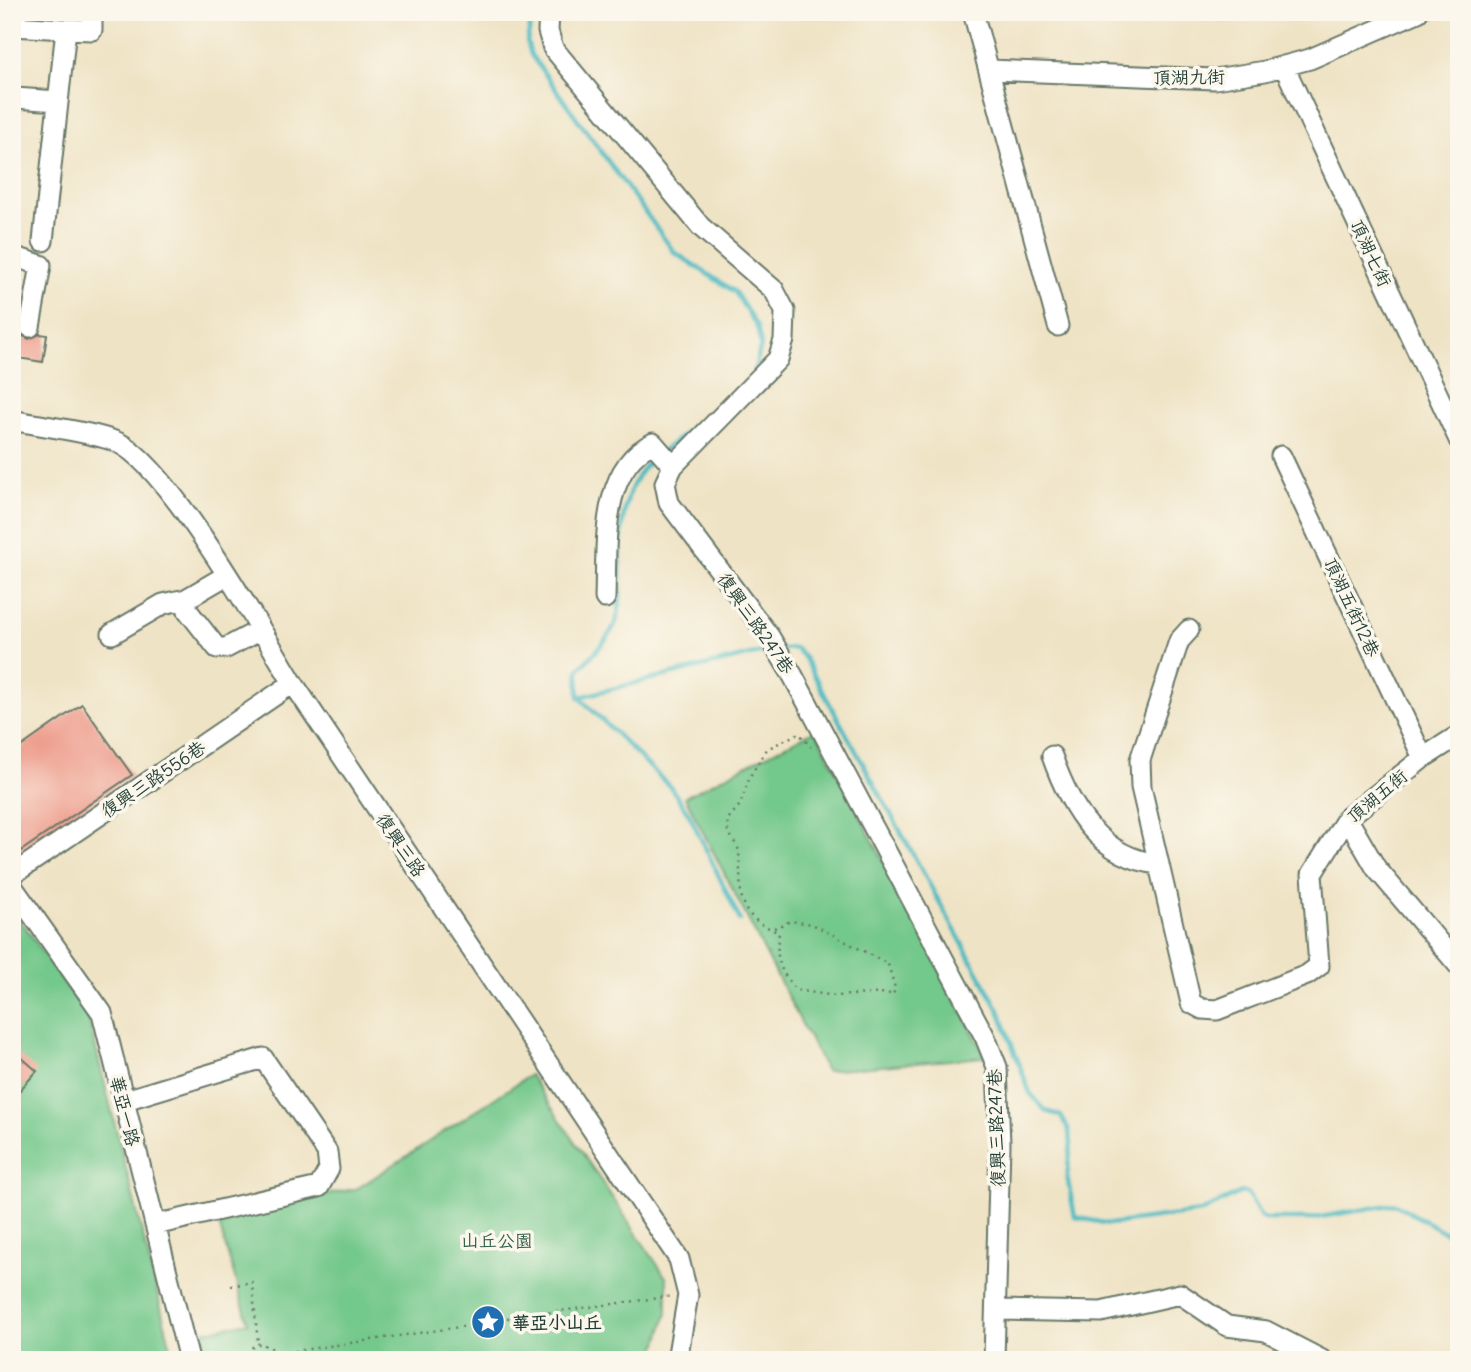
<svg xmlns="http://www.w3.org/2000/svg" width="1471" height="1372" viewBox="0 0 1471 1372" font-family="Delius,'LXGW WenKai TC',sans-serif">
<style>
.green{fill:#73c88b;stroke:#498260;stroke-width:2}
.lines{fill:none;stroke-linecap:round;stroke-linejoin:round}
.stream{stroke:#4bbac1;stroke-width:4.5}
.building{fill:#ed9988}
.minor-casing{stroke:#687767;stroke-width:23}
.path{stroke:#687767;stroke-width:2.5;stroke-dasharray:2 5;stroke-linecap:butt}
.minor{stroke:#fff;stroke-width:19}
.labels{text-anchor:middle;dominant-baseline:central;stroke-width:7;stroke-linejoin:round;paint-order:stroke}
.street-label{font-size:18px;fill:#1f3d34;stroke:#fbf7ec}
.park-label{font-size:18px;fill:#34604a;stroke:#fbf7ec}
.poi-label{font-size:18px;font-weight:bold;fill:#1f3d34;stroke:#fbf7ec;text-anchor:start}
</style>
<rect width="100%" height="100%" fill="#fbf7ec"/>
<filter id="ink" filterUnits="userSpaceOnUse"><feTurbulence type="fractalNoise" baseFrequency=".0143" numOctaves="2"/><feDisplacementMap in="SourceGraphic" scale="14" xChannelSelector="R" yChannelSelector="G"/><feConvolveMatrix kernelMatrix="1 2 1 2 8 2 1 2 1" color-interpolation-filters="sRGB"/></filter>
<filter id="wash" filterUnits="userSpaceOnUse"><feTurbulence type="fractalNoise" baseFrequency=".00686" numOctaves="4" result="noise"/><feDisplacementMap in="SourceGraphic" scale="28" xChannelSelector="R" yChannelSelector="G"/><feGaussianBlur stdDeviation="1.57" result="paint"/><feColorMatrix in="noise" values="0 0 0 0 0 0 0 0 0 0 0 0 0 0 0 0 0 1.4 0 .05"/><feComposite in="paint" operator="in"/></filter>
<g filter="url(#wash)">
<rect width="100%" height="100%" fill="#efe3c5"/>
<path class="green" d="M815 730 986 1057 826 1071 685 797Z
M12 908 88 1017 174 1360H12Z
M530 1075 667 1279V1313L653 1360H201L193 1334 248 1322 217 1218 358 1188Z"/>
<g class="lines">
<path class="stream" d="M533 12 527 41 531 55 674 252 735 292 757 327 761 345 754 373
M664 450 720 405
M657 455C618 485 621 536 620 580 620 596 621 614 613 628 605 644 590 657 578 670L579 697 671 788 689 814 740 920
M783 649 795 648 804 657 999 1010 1030 1093 1046 1111 1061 1116 1068 1128 1071 1143 1067 1176 1075 1217 1109 1224 1201 1212 1241 1192 1248 1194 1261 1217 1266 1219H1309L1395 1204 1459 1240
M579 697 771 650"/>
</g>
<g id="blocks">
<path class="building" d="M40 334 47 335 43 362 18 358 21 335 29 339Z
M82 704 132 775 12 857V753Z
M12 1049 37 1071 12 1099Z"/>
</g>
</g>
<g filter="url(#ink)">
<use href="#blocks" fill-opacity="0" stroke="#687767" stroke-width="2"/>
<g class="lines">
<g class="minor-casing">
<path id="minor" d="M549 12 548 31 553 48 701 227 774 290 785 311 784 340 778 359 673 466 665 483 669 503 769 636 793 676 985 1037 997 1067 1000 1144 994 1360
M973 12 1058 326
M12 26 66 29 43 241
M66 29 92 30V12
M1284 66 1459 440
M991 70 1215 79 1265 71 1310 59 1418 12
M15 98 58 101
M12 256 41 265 30 327
M12 420C40 426 93 432 117 442 168 465 261 630 293 683L679 1259 688 1295 677 1360
M1281 456 1423 758
M227 575 186 599 188 611 217 648H226L260 630
M605 598C607 548 599 469 653 443L673 466
M1189 630 1179 641 1140 760 1141 787 1191 1003 1202 1009 1217 1010 1307 975 1319 966 1312 874 1347 818 1423 758 1459 735
M112 634 163 604 186 599
M1052 756C1070 808 1100 858 1159 864
M1347 818 1376 868 1459 966
M12 875 293 683
M12 886 102 1013 189 1360
M122 1101 263 1058 327 1152 329 1169 319 1187 155 1225
M996 1310 1101 1312 1180 1294 1227 1326 1266 1331 1322 1360"/>
</g>
<path class="path" d="M774 928 791 921 812 924 888 964 895 988 893 995 887 993 835 996 796 990C779 970 775 958 779 933L759 923 747 912 741 895 739 850 727 829 728 819 740 805 750 776 767 749 799 733 811 747
M12 1135 20 1159 12 1220
M231 1286 252 1282 258 1343
M507 1318 673 1296
M274 1354 467 1326
M247 1360 249 1349 260 1343 271 1348 274 1360"/>
<use href="#minor" class="minor"/>
</g>
</g>
<defs>
<g id="sight-disc" transform="scale(1.75)"><circle r="9.5" fill="#1f6fb2" stroke="#fbf7ec"/><path d="M0-6L1.8-2.2L6-1.7L2.9 1.2L3.7 5.4L0 3.3L-3.7 5.4L-2.9 1.2L-6-1.7L-1.8-2.2Z" fill="#fff"/></g>
</defs>
<g fill-rule="evenodd">
<use href="#sight-disc" x="488" y="1322"/>
</g>
<g class="labels">
<g class="street-label">
<text transform="translate(1189 77) rotate(-1)">頂湖九街</text>
<text transform="translate(1371 253) rotate(65)">頂湖七街</text>
<text transform="translate(1352 607) rotate(65)">頂湖五街12巷</text>
<text transform="translate(756 623) rotate(55)">復興三路247巷</text>
<text transform="translate(153 779) rotate(-34)">復興三路556巷</text>
<text transform="translate(1377 796) rotate(-40)">頂湖五街</text>
<text transform="translate(401 845) rotate(56)">復興三路</text>
<text transform="translate(125 1111) rotate(76)">華亞一路</text>
<text transform="translate(996 1128) rotate(-92)">復興三路247巷</text>
</g>
<g class="park-label">
<text x="497" y="1240">山丘公園</text>
</g>
<g class="poi-label">
<text x="512" y="1322">華亞小山丘</text>
</g>
</g>
<rect width="1471" height="1372" fill="none" stroke="#fbf7ec" stroke-width="42"/>
</svg>
